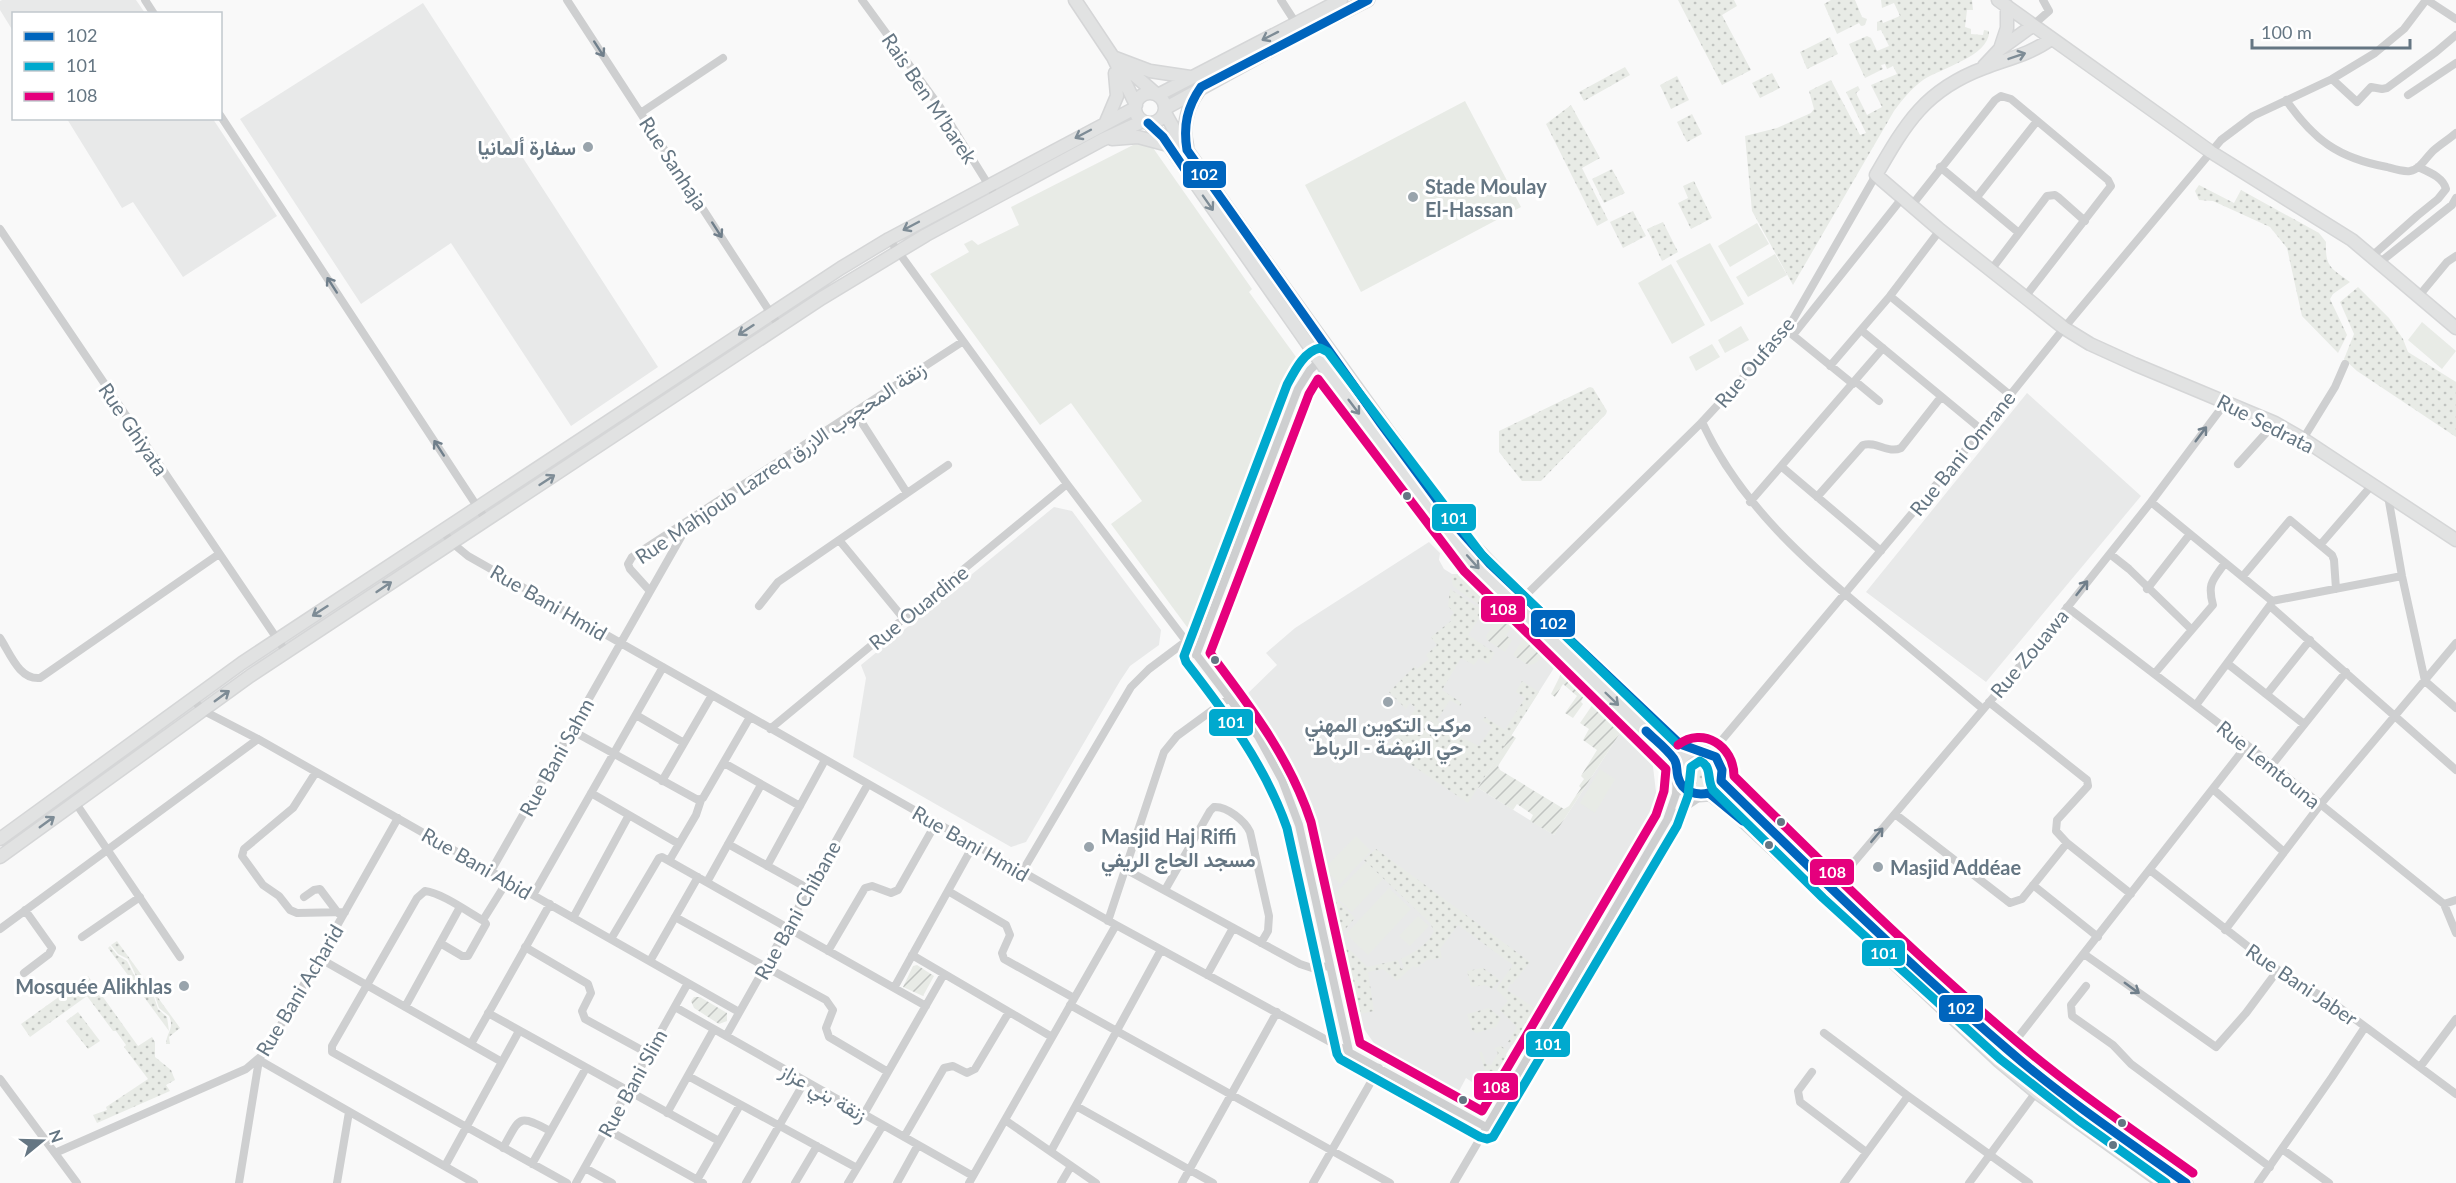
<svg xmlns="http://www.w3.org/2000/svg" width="2456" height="1183" viewBox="0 0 2456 1183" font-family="Lato,Vazirmatn,sans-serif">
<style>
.built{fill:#e8e9e9}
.grass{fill:url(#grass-dots)}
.garden{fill:url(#garden-furrows)}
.pitch{fill:#e8ebe6}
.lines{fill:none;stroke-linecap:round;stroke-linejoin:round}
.secondary-casing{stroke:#d5d6d7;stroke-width:15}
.street{stroke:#cecfd0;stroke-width:8}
.secondary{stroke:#e1e2e2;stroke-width:12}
.bus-1-casing{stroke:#fff;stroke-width:14}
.bus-2-casing{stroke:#fff;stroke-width:14}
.bus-3-casing{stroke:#fff;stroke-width:14}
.bus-1{stroke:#0065bd;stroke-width:9}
.bus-2{stroke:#00a9ce;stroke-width:9}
.bus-3{stroke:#e5007d;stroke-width:9}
.oneway{stroke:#7e8c96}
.oneway2{stroke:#707f8b}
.poi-dot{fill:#99a4ac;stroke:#fff;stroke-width:2}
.bus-dot{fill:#657683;stroke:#fff;stroke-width:2}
.labels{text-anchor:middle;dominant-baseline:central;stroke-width:6;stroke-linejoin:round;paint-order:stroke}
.street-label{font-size:20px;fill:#657683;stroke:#fff}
.poi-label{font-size:20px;font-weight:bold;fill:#657683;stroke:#fff;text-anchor:start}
.line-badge{stroke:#fff;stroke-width:2}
.badge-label{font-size:16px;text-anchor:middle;font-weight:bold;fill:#fff}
</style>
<defs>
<pattern id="grass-dots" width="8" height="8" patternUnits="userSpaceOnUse" patternTransform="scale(1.5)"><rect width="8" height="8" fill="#e8ebe6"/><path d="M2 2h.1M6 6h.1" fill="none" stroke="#c0c3c0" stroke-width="1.8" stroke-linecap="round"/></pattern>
<pattern id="garden-furrows" width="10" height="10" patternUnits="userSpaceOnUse" patternTransform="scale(1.5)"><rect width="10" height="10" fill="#e8ebe6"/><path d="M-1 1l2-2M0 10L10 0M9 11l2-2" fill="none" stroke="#c0c3c0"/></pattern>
</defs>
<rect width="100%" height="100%" fill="#f9f9f9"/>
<path class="built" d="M2 0H136L145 13 14 14 13 31 0 10V1Z
M423 3 658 367 571 426 451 243 361 304 240 119Z
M67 119H213L277 216 183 277 133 202 122 208Z
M2027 393 2141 496 1986 682 1866 592Z
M1054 507 1072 511 1161 630 1159 645 1130 666 1120 681 1026 842 1011 847 853 757 866 678 861 665Z
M1429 542 1440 553 1439 560 1444 569 1452 574H1460L1554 668 1478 788 1554 835 1622 730 1654 757 1652 758 1658 809 1520 1041 1512 1045 1506 1054 1508 1063 1502 1071 1472 1082 1466 1078 1458 1093 1376 1046 1354 1015 1318 854 1320 847 1304 799 1305 796 1272 738 1242 699 1277 665 1266 653 1295 628Z"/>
<path class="grass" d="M1678 0H1734L1737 6 1722 15 1751 70 1722 85Z
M1831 0H1855L1862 17 1867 19 1865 25 1861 26 1859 23 1837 34 1824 4Z
M1881 0H1972L1973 10H1967L1965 27 1971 29V34L1983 35 1984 30 1989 31C1990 56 1941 68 1923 80 1911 89 1902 100 1894 111L1793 285 1752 211 1745 136 1777 128 1811 113 1814 109 1809 91 1831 80 1860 135 1866 133 1846 92 1858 86 1860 90 1856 93 1867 115 1882 107 1871 85 1897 74 1893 66 1887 69 1885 64 1881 65 1883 69 1865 78 1849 44 1867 36 1871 38 1877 51 1889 46 1881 30 1877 31V22L1882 20 1883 23 1900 16 1894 3 1882 8Z
M1830 37 1838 54 1807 69 1800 52Z
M1625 67 1630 75 1584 101 1579 92Z
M1772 73 1780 88 1760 98 1752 83Z
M1677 76 1689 100 1671 109 1660 85Z
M1571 105 1600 158 1582 168 1608 220 1597 226 1546 124Z
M1692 114 1702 134 1687 142 1677 122Z
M1612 169 1625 193 1604 203 1592 179Z
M1694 181 1712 218 1691 229 1678 203 1688 198 1683 186Z
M2199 185 2234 203 2241 190 2319 233 2326 242C2325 267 2331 268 2350 282L2333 294 2330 299 2347 335 2338 353 2302 316 2287 248 2270 227 2213 201 2199 200 2195 191Z
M1633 211 1646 236 1623 248 1610 222Z
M1663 222 1678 252 1662 261 1647 229Z
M2358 287 2389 318 2403 339 2408 352 2456 382V437L2357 371 2344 359 2354 334 2340 302Z
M1590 387 1593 388 1607 411 1606 414 1541 481H1522L1499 452V431Z
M1460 574 1486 602 1483 608 1453 586 1451 576Z
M1450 589 1481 609 1480 613 1482 614 1468 635 1495 653 1488 664 1479 658 1474 665 1461 658 1442 690 1462 703 1460 706 1450 700 1437 720 1461 737 1479 746 1492 727 1482 720 1485 717 1505 730 1525 698 1516 692 1522 681 1539 692 1468 803 1394 753 1386 751 1416 708 1410 703 1406 709 1389 692 1415 666 1417 669 1429 659 1426 655 1437 645 1431 637 1452 620 1450 617 1454 613 1448 606Z
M1684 773a15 15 0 1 1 30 0a15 15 0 1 1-30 0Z
M1376 849 1530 962 1512 984H1510L1507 990 1538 1010 1520 1041 1512 1045 1508 1042 1517 1027 1500 1010 1508 1001 1496 989 1513 965 1458 925 1440 949 1442 958 1427 960 1416 968 1413 966 1397 981 1383 969 1368 972 1374 1011 1354 1015 1338 944 1343 943 1367 967 1398 960 1401 969 1404 968 1401 959C1413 953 1429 944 1434 931L1430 923 1364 860Z
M1332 895 1355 918 1340 935 1338 926H1335L1328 899Z
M117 941 180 1028 169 1037 170 1044H166C166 1033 175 1028 169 1016L159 1008 155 996 138 980 128 959 118 954 111 945Z
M110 946 117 955 127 961 137 981 154 997 158 1009 167 1017 169 1031 108 948Z
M1483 968 1500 980 1492 989 1486 985 1471 987 1467 971Z
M88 976 138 1046 152 1037 155 1042V1057L171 1070 175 1080 166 1085 170 1091 97 1123 93 1115 107 1110 106 1107 148 1079 124 1047 126 1045 116 1031H113L87 996 30 1037 21 1024Z
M1489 1008 1501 1018 1496 1027 1476 1033 1472 1030 1467 1014Z
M78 1012 100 1041 88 1049 66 1021Z
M1501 1046 1508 1051 1506 1054 1508 1063 1502 1071 1487 1077 1479 1052H1482L1486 1064 1491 1065 1498 1053 1494 1048Z"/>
<path class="garden" d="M1500 615 1512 627 1506 635 1512 640 1505 652 1487 640 1486 636Z
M1524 637 1543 656C1530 671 1527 664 1513 655Z
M1561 674 1584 695 1581 702 1583 704 1573 718 1565 713 1577 696 1563 684 1555 697 1551 694Z
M1593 704 1622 730 1554 835 1530 821 1533 815 1517 804 1513 810 1478 788 1511 735 1516 738 1498 766 1500 770 1564 809 1569 806 1581 788 1579 786 1584 779 1581 776 1597 750 1583 740 1589 729 1580 723Z
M917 965 934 976 923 996 903 987 913 966Z
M694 997H700L727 1013V1021L719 1024 694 1008 691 1001Z"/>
<path class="pitch" d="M1465 101 1521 207 1361 292 1305 185Z
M1139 142 1151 145 1252 289 1249 292 1299 361 1197 628 1190 631 1111 524 1142 501 1071 403 1040 425 930 274 969 252 964 244 972 240 978 245 1019 225 1011 207Z
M1757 223 1769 244 1730 267 1718 246Z
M1710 243 1744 304 1711 322 1676 261Z
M1775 254 1787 275 1748 297 1736 277Z
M1671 264 1705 325 1672 344 1638 283Z
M2422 322 2456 351 2442 369 2408 340Z
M1741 326 1749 340 1725 353 1718 340Z
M1712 344 1720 357 1696 371 1689 357Z
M1600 769 1615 779 1595 813 1580 803Z
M1356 836 1371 851 1340 884 1324 869Z
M1366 862 1383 879 1352 912 1334 895Z
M1389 888 1411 909 1368 955 1346 934Z
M1418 916 1429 926 1410 946 1399 936Z"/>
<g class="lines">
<g class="secondary-casing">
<path id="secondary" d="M1075 0 1113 57 1136 105
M1998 0 2211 152 2352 240 2456 328
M2051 39C2031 54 2007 59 1984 68 1925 90 1906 123 1876 175L1940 230 2064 328 2090 344 2134 364 2275 423 2303 439 2456 540
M2000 49 2007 28V6
M1113 57 1150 71 1190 77
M1123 65 1156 94
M1984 66 1999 50 2032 26
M1135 108a15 15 0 1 1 30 0a15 15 0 1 1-30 0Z
M1158 95 1341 0
M1166 108 1302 33 1368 0
M1165 113 1180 140 1248 237 1457 527C1503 580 1555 627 1606 675 1633 701 1659 732 1691 751
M1106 122 1117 96 1115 73
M1148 123 1163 137 1319 360 1449 533 1473 563 1516 606 1669 753 1678 765
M1112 139 1138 137 1168 145
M1187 146C1182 124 1187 106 1200 89
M1677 772a23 23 0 1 1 46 0a23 23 0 1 1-46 0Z
M1721 781 1831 889 2008 1050 2085 1110 2186 1183
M1709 793 1735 813 1999 1061 2036 1092 2163 1183
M0 839 242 663 841 268 889 239 1135 108
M0 857 250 676 822 298 926 235 1102 140 1143 121"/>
</g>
<path class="street" d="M145 0 154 14
M567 0 779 326
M862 0 940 107 996 197
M1281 0 1299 28
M2427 0 2456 19
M2032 26 2049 11 2043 0
M2332 79 2357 102 2371 87 2382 89 2387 88 2436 52 2456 35
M2408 95 2456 63
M2286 100C2314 140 2338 158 2387 167 2394 169 2403 172 2410 171 2421 169 2426 157 2434 150 2441 144 2449 139 2456 133
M642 112 723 58
M220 115 486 520
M1940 167 2019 233
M1977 197 2037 121
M1912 205 1995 100 2001 96 2011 99 2108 180 2111 186 2025 297
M0 229 286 652
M889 239 1067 484 1258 736 1282 780 1299 825 1349 1051
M2372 256 2417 216 2438 199 2446 189C2443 177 2429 172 2418 167
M2379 263 2452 205 2456 198
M1991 270 2047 196 2055 195 2058 197 2085 221
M1890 296 2010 395
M2418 297 2447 262 2456 256
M1861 330 1982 430
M1789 332 1853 384
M1793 335 1903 197
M1830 366 1890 296 1940 230
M1855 381 1879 401
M855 412 907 493
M1702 422C1740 504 1806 562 1874 618 1911 649 1947 679 1983 709
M2303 439 2335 387 2345 364
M2238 464 2275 423
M1782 467 1881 551
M2388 496 2402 576 2425 681 2456 708
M1817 497 1863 445C1877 441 1888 454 1901 448L1941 397
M1750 502 1883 348
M2151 502 2272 601 2402 576
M443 531 451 542 468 556 1116 925 1486 1127
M839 540 904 619
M2321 544 2372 485
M2110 554 2129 569 2191 629
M2243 576 2290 520 2332 555 2334 560 2336 589
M2147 589 2190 534
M649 590 630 569 628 564 632 557 962 342
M1522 599 1702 422 1787 330 1876 175
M759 606 778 582 948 465
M2270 606 2456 770
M2067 607 2247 745 2444 904 2456 933
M0 638C10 653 19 680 40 678L219 554
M1196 655 1298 389 1310 370 1324 357
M2228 664 2304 724
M2155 673 2213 605C2207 583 2213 580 2225 563
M2267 694 2310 640
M193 699 202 710 258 739 739 1012
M1989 702 2087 780 2088 786 2057 820 2056 831 2067 843 2131 894
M2196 705 2271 604
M636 715 684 743
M770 729 1067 484
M571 730 698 800 703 798 750 717
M1711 753 1982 430 2064 328 2221 140 2253 116 2332 79 2375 53 2404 29 2426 0
M724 763 800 806
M2272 765 2346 672
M316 772 293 808 244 849 242 856 263 885 279 896 290 910 297 913 345 912
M662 781 712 695
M2214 790 2284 852
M591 793 679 844
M75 802 180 957
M1895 814 2010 903 2022 899 2067 843
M1669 818 1703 795
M728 844 809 889
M669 861 696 815 701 800
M767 866 825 760
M1125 869 1300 964 1312 968 1330 966
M2150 870 2278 970 2336 1005 2456 1094
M491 871 689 523
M1022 872 1131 687 1149 669 1185 642
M707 882 761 785
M2033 885 2098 937
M1165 890 1210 811 1214 807C1227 806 1245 821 1250 832L1269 916 1268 931 1261 943
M948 891 1006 925 1010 935 1002 953 1004 959 1074 998
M1828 893 2035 648 2151 502 2226 402
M533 895 663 667
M304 897 314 890 320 889 338 913
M2444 904 2456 900
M675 917 826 1000 833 1010 826 1028 829 1037 888 1072
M573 918 629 815
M483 920 508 880
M1108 921 1164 752 1177 736 1229 698
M0 929 258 739
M2225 930 2320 805 2456 643
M82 937 140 897
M611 939 659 858 662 857 926 1006
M440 943 462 956H468L486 924 484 921C468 912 442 893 425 891L417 898 332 1046V1052L567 1183
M525 947 588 984 591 993 582 1011 585 1019 649 1054
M828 951 865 888 872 886 891 893 898 890 936 823
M2084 954 2216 1047 2246 1013 2278 970
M912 955 1052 1037
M319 958 502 1062
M650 961 698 877
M24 973 49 954 52 948 25 910
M1207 975 1233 928
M2086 986 2071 1005 2072 1016 2113 1045 2131 1064 2270 1167
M894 988 974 844
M1070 1005 1390 1183
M405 1007 460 907
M675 1007 973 1176
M488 1013 719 1141
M1824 1033 1908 1096 2029 1183
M726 1036 868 784
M471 1044 550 904
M2005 1054 2247 745
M2420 1067 2456 1019
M1812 1072 1798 1091 1800 1102 1866 1152
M688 1076 857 1168
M0 1079 77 1183
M1076 1106 1213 1183
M667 1113 714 1029
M864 1114 944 974
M1005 1120 1096 1183
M606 1129 703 1183
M904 1137 944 1068 953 1066 967 1073 975 1069 1009 1012
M503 1148C520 1118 517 1113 550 1131
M2282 1149 2329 1183
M1051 1151 1161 950
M55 1153 246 1069 265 1053 398 818
M532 1164 586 1068
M445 1166 519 1031
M585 1168 612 1183
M697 1180 740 1105
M239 1183 259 1060 474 1183
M337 1183 349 1112
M576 1183 688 983
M746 1183 805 1081
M795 1183 817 1146
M848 1183 883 1125
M897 1183 918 1145
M969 1183 1116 925
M1061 1183 1071 1166
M1182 1183 1277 1012
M1313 1183 1379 1068
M1454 1183 1667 820 1676 794 1677 777
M1844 1183 1908 1096
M1969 1183 2036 1092
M2258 1183 2332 1077 2365 1027"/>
<use href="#secondary" class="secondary"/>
<g class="bus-1-casing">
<path id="bus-1" d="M1368 0 1201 87C1187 107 1183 126 1187 150L1381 424 1457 527 1490 564 1680 744 1716 757 1722 770 1721 781C1814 872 1908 964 2007 1049 2063 1098 2126 1140 2186 1183
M1148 123 1163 137 1190 177
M1646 731C1655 740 1666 748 1674 759 1678 765 1676 770 1678 777 1682 792 1696 796 1709 793L1743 821"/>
</g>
<g class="bus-2-casing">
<path id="bus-2" d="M1678 745 1482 555 1328 352 1320 348C1304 351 1294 372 1287 385L1184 656 1186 662C1227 715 1265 765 1287 828L1337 1054 1340 1059 1480 1137 1487 1139 1493 1137 1677 826 1688 796 1691 767 1700 761C1713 767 1706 779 1713 790L1823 898 2000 1059 2078 1120 2166 1183"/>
</g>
<g class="bus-3-casing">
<path id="bus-3" d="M1318 379 1464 571 1666 769 1664 791 1656 815 1482 1111 1360 1043 1311 822C1290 758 1250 706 1210 653L1309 394Z
M1678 745C1703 726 1734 746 1734 776 1825 866 1917 957 2015 1040 2071 1088 2133 1130 2193 1173"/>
</g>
<use href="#bus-1" class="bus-1"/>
<use href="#bus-2" class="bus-2"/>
<use href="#bus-3" class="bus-3"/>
</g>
<defs><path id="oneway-shaft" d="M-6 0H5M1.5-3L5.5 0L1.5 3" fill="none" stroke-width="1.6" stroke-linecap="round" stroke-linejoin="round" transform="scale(1.5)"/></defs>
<g class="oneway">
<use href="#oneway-shaft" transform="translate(1270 36) rotate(153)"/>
<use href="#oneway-shaft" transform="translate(2017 56) rotate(-19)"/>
<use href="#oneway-shaft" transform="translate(1083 134) rotate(152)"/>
<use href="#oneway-shaft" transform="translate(1208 203) rotate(55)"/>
<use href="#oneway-shaft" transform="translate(911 226) rotate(152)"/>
<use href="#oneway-shaft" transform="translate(746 330) rotate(147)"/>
<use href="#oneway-shaft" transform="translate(1354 407) rotate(53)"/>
<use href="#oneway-shaft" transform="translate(547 480) rotate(-33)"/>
<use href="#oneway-shaft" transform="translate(1473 562) rotate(48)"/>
<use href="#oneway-shaft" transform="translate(384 587) rotate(-34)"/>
<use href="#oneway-shaft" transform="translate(320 611) rotate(147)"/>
<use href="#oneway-shaft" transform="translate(222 696) rotate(-36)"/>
<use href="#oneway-shaft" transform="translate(1612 699) rotate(44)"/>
<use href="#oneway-shaft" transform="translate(47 822) rotate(-36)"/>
</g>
<g class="oneway2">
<use href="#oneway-shaft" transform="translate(599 49) rotate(57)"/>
<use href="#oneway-shaft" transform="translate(717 230) rotate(57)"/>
<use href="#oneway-shaft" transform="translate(332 285) rotate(-123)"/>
<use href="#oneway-shaft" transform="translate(2201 434) rotate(-53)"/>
<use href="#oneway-shaft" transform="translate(439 448) rotate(-123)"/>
<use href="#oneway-shaft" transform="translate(2082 588) rotate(-52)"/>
<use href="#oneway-shaft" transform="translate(1877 835) rotate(-50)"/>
<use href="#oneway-shaft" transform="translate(2132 988) rotate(36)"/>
</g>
<g class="poi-dot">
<circle cx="588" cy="147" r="6"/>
<circle cx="1413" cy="197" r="6"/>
<circle cx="1388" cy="702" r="6"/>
<circle cx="1089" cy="847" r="6"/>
<circle cx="1878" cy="867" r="6"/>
<circle cx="184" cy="986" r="6"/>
</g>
<g class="bus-dot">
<circle cx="1407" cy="496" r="5"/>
<circle cx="1215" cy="660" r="5"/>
<circle cx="1781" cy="822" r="5"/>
<circle cx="1769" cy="845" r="5"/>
<circle cx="1463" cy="1100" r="5"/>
<circle cx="2122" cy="1123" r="5"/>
<circle cx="2113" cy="1145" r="5"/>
</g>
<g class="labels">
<g class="street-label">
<text transform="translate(930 98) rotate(56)">Rais Ben M’barek</text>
<text transform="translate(674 163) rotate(57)">Rue Sanhaja</text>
<text transform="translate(1754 362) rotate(-50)">Rue Oufasse</text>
<text transform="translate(2266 423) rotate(27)">Rue Sedrata</text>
<text transform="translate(134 429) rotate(56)">Rue Ghiyata</text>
<text transform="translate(1962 453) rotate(-51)">Rue Bani Omrane</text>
<text transform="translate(780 462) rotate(-34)">Rue Mahjoub Lazreq زنقة المحجوب الازرق</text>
<text transform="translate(549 602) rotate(30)">Rue Bani Hmid</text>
<text transform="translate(918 607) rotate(-39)">Rue Ouardine</text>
<text transform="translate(2029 653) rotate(-50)">Rue Zouawa</text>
<text transform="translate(556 757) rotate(-61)">Rue Bani Sahm</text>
<text transform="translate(2269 764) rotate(39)">Rue Lemtouna</text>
<text transform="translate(971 843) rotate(30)">Rue Bani Hmid</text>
<text transform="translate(477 863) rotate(30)">Rue Bani Abid</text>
<text transform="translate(797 910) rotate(-61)">Rue Bani Chibane</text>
<text transform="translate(2302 984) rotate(34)">Rue Bani Jaber</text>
<text transform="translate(299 990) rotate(-59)">Rue Bani Acharid</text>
<text transform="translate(632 1083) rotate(-61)">Rue Bani Slim</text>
<text transform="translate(824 1092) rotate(30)">زنقة بني عزاز</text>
</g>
<g class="poi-label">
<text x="576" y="147" text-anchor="end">سفارة ألمانيا</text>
<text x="1425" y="186">Stade Moulay<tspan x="1425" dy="23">El-Hassan</tspan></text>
<text x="1388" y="724" text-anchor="middle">مركب التكوين المهني<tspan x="1388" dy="23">حي النهضة - الرباط</tspan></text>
<text x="1101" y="836">Masjid Haj Riffi<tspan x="1101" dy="23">مسجد الحاج الريفي</tspan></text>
<text x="1890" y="867">Masjid Addéae</text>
<text x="172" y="986" text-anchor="end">Mosquée Alikhlas</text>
</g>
</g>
<g class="line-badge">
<rect x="1182" y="160" width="45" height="29" rx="6" fill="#0065bd"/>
<rect x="1431" y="503" width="46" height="29" rx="6" fill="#00a9ce"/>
<rect x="1480" y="595" width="46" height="28" rx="6" fill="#e5007d"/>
<rect x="1530" y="609" width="46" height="29" rx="6" fill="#0065bd"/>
<rect x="1208" y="708" width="46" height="29" rx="6" fill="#00a9ce"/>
<rect x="1809" y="858" width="46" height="28" rx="6" fill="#e5007d"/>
<rect x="1861" y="939" width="45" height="28" rx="6" fill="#00a9ce"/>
<rect x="1938" y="994" width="46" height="29" rx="6" fill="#0065bd"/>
<rect x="1525" y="1030" width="46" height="28" rx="6" fill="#00a9ce"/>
<rect x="1473" y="1072" width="46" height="29" rx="6" fill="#e5007d"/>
</g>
<g class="badge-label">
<text x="1204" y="180">102</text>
<text x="1454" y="524">101</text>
<text x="1503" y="615">108</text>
<text x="1553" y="629">102</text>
<text x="1231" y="728">101</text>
<text x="1832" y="878">108</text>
<text x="1884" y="959">101</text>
<text x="1961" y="1014">102</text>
<text x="1548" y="1050">101</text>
<text x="1496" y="1093">108</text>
</g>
<rect x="12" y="12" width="210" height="108" fill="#ffffff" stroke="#c1c8cd" stroke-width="1.5"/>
<rect x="24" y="32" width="30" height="9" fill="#0065bd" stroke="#c1c8cd" stroke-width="1.5"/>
<text x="66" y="42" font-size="18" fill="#657683">102</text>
<rect x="24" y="62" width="30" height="9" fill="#00a9ce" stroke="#c1c8cd" stroke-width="1.5"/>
<text x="66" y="72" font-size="18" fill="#657683">101</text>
<rect x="24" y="92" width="30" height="9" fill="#e5007d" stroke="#c1c8cd" stroke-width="1.5"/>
<text x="66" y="102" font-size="18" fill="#657683">108</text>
<g transform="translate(42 1141) rotate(71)" stroke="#ffffff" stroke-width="4.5" paint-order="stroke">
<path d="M0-4.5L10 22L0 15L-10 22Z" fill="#657683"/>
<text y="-9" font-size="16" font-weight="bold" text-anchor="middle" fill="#657683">N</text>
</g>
<path d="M2252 39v9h158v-9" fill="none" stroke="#657683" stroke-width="3"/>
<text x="2261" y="39" font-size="18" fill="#657683" stroke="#ffffff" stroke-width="4.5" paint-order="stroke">100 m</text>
</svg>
